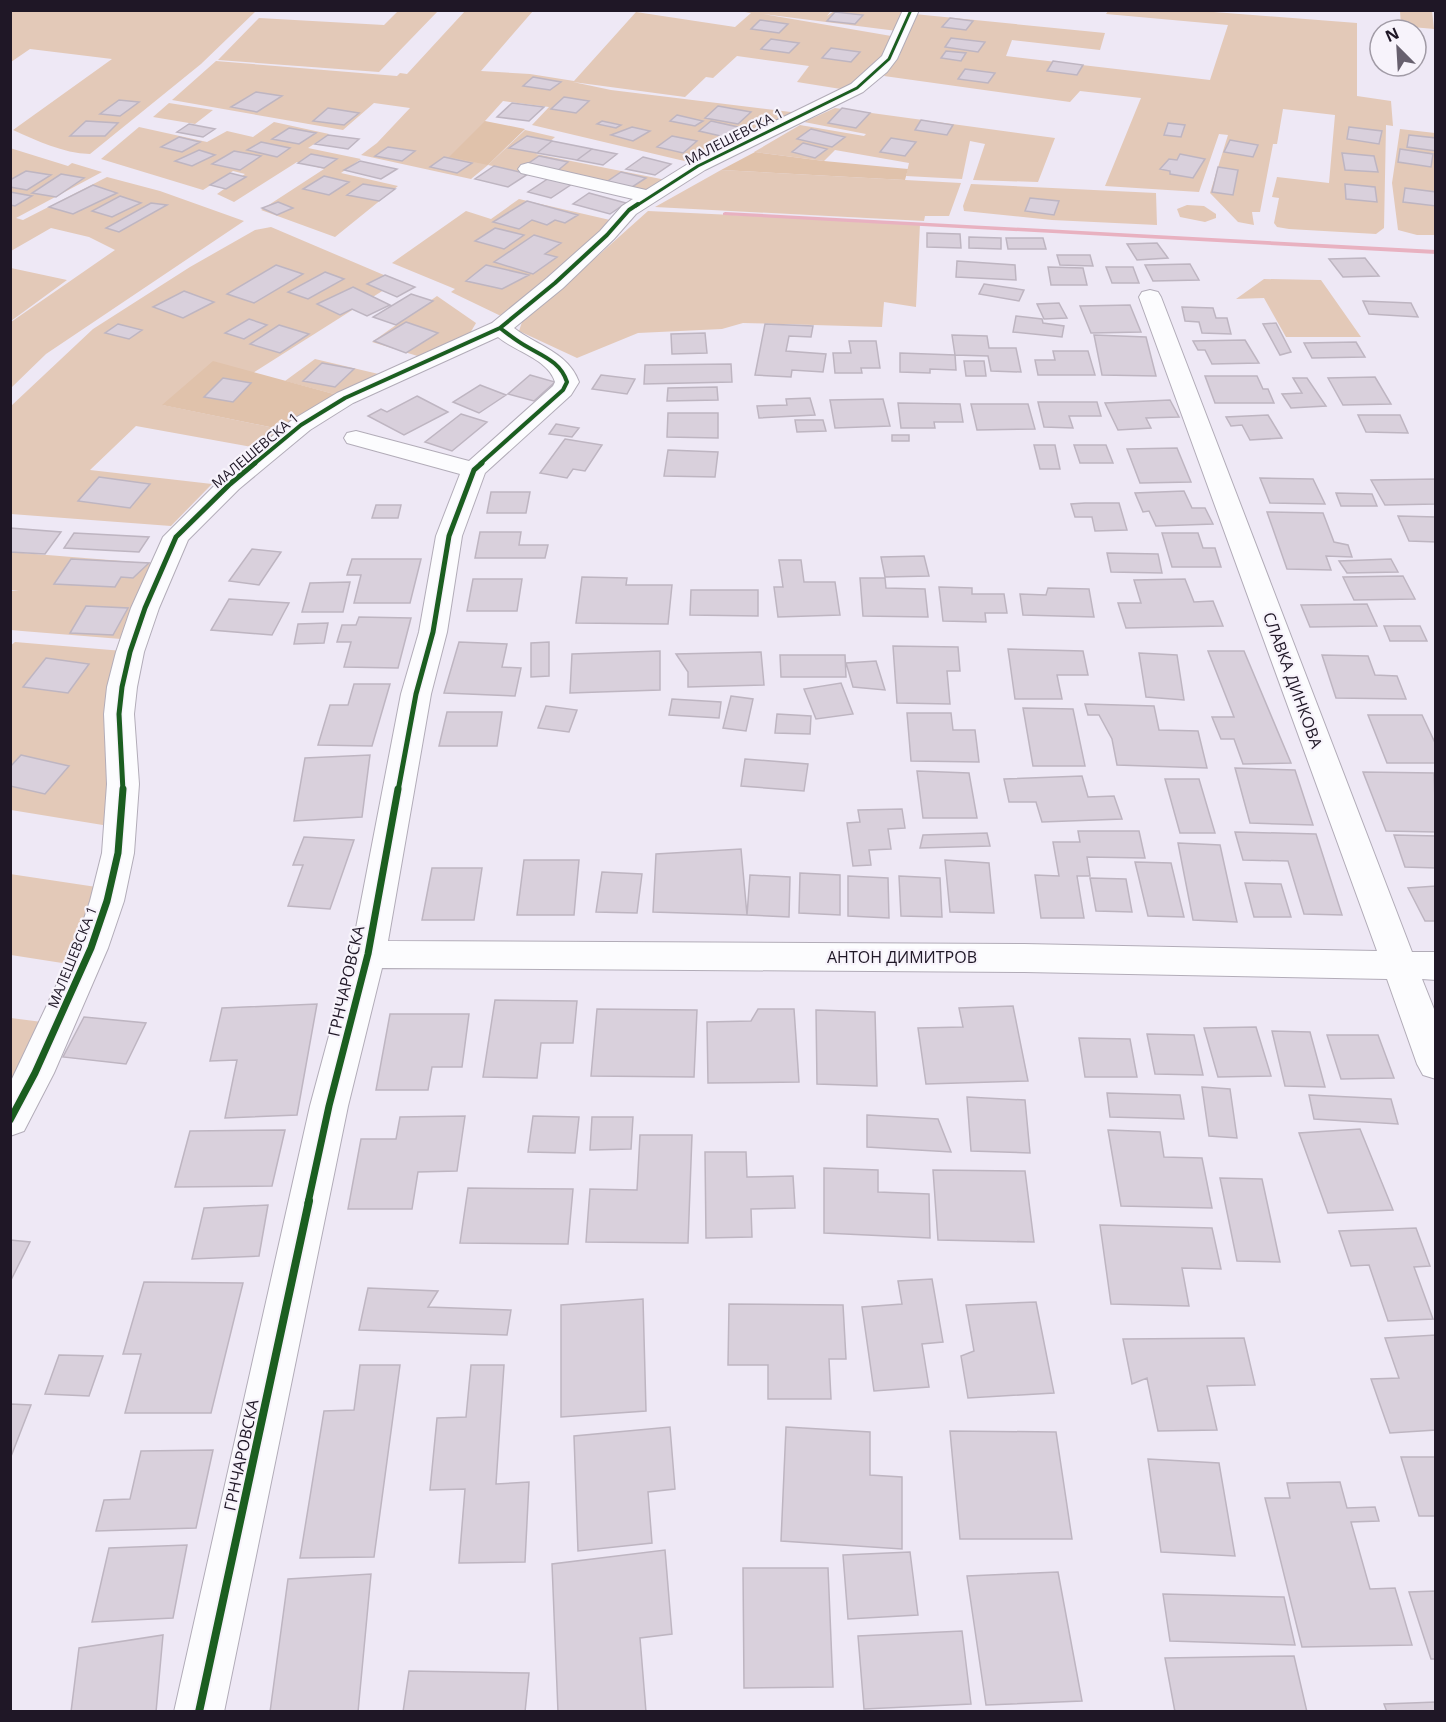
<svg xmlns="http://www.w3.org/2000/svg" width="1446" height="1722" viewBox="0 0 1446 1722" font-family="'Open Sans',sans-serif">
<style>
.green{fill:#e3c9b8}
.forest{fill:#e0c2ab}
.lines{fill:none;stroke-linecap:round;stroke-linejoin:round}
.stream{fill:#e8b1c0;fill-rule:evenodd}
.building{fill:#d9d0dc;stroke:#beb5c1;stroke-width:1.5}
.minor-casing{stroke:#b2acb8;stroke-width:2}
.minor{fill:#fcfcfe;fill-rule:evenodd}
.cycleway-far4-casing{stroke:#f7f3fb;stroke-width:5}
.cycleway-far3-casing{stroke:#f7f3fb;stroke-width:6}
.cycleway-far2-casing{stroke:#f7f3fb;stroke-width:8}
.cycleway-far1-casing{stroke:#f7f3fb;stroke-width:10}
.cycleway-casing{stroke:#f7f3fb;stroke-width:12}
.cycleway-far4{stroke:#1b5e20;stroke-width:3}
.cycleway-far3{stroke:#1b5e20;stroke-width:4}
.cycleway-far2{stroke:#1b5e20;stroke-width:5}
.cycleway-far1{stroke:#1b5e20;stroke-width:7}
.cycleway{stroke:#1b5e20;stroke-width:8}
.labels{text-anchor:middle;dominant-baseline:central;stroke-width:4.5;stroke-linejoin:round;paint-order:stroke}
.far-street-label{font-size:14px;fill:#1f1726;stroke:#f7f3fb}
.street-label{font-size:16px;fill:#1f1726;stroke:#f7f3fb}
</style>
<rect width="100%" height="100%" fill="#eee8f5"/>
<path class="green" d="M10 11H256L201 64 90 154C62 153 38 141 13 130L112 59 30 49 11 62Z
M398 11H438L379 72 218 60 259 18 384 25Z
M465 11H533L481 71 530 74 574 81 636 12 735 27 751 13 739 11H831L827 16 834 11H907L897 31 763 14 897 37 870 74 847 90 797 82 809 66 737 56 713 78 706 77 685 97 573 82 611 90 799 113 697 164 532 125 549 107 503 101 485 121 488 165 525 130 555 137 536 154 666 180 643 194 577 184 488 165 471 179 361 155 377 143 410 108 374 103 343 130 172 100 216 61 397 76 400 73 407 74Z
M1108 11H1201L1357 23V96L1391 101 1393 126 1386 125 1384 228 1376 234 1289 229 1277 227 1274 223 1279 198 1272 197 1277 177 1329 183 1335 115 1283 109 1277 144H1273L1260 212H1252L1254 225 1238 222 1210 193 1228 135 1219 134 1199 192 1105 186 1141 98 1080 91 1070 102 884 76 899 57 914 14 1105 33 1100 50 1012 40 1006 56 1210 80 1228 25 1106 14Z
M1400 11H1432L1434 29 1401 26Z
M169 103 213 110 195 124 153 117Z
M835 108 1055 138 1038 182 973 180 985 144 970 141 962 179 906 176 909 163 835 150 824 161 754 152 800 125 864 136 866 134 804 122Z
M274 122 329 134 308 148 361 159 341 173 398 186 335 237 261 210 324 169 297 162 234 202 217 194 245 174 233 171 203 190 101 159 139 127 207 142 227 131 253 137Z
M1400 129 1435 133V235H1417L1398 230 1392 183Z
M10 148 68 166 72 163 102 172 16 218 23 220 107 177 160 191 244 221 46 354 11 388V322L115 250 89 237 51 228 11 251Z
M721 170 961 183 949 216H925L924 221 655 207Z
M971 184 1156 193 1157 225 1052 220 964 211 963 206Z
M519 199 610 220 586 248 503 317 451 292 455 289 392 263 466 211 491 219Z
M1187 205 1204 206 1216 214V218L1205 222 1180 217 1177 209Z
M648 211 920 224 916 307 884 302 882 327 743 323 722 329 638 333 577 358 519 331 523 319 564 286Z
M271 227 398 281 253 373 163 405 289 431 258 448 136 426 90 470 212 484 171 526 11 514V406L93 329 190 267 255 230Z
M11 268 67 280 11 321Z
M1264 279 1321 280 1361 337H1286L1264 298 1236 299Z
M437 296 476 323 469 335 424 358 372 342Z
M315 359 387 376 345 397 285 381Z
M10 552 159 564 121 639 22 631 11 630V591H19L11 590Z
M15 642 123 651 115 827 11 810 10 646Z
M10 874 103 888 75 965 11 955Z
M11 1018 50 1023 11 1105Z"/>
<path class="forest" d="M485 121 525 129 488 165 449 157Z
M755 152 824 161 908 169 905 180 721 170Z
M213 361 345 397 289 431 162 405Z"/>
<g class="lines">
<path class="stream" d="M725 212 1436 250V254L723 215V213Z"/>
</g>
<path class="building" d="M835 12 863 15 855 24 827 21Z
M950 18 973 21 966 30 942 27Z
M760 20 788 24 779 33 751 29Z
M951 38 985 42 978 52 945 47Z
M771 39 799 43 789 53 761 49Z
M831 48 860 52 851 62 822 58Z
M946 51 966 53 961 61 941 58Z
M1053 61 1083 65 1077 75 1047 71Z
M965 69 995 73 988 83 958 79Z
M533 77 561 82 550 90 523 86Z
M256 92 282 96 257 112 231 107Z
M564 97 589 101 576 113 551 109Z
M119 100 139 102 120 116 100 114Z
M512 103 544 107 529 121 497 117Z
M718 106 751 112 738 124 705 118Z
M328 108 359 113 344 125 313 121Z
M842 108 870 113 856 128 828 123Z
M677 115 703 121 695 126 670 121Z
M921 120 953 125 947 135 915 130Z
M86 121 118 123 105 136H70Z
M602 121 621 125 616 128 597 124Z
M711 121 738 127 725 137 699 131Z
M1168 123 1185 125 1181 137 1164 135Z
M189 124 215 129 203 137 177 132Z
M632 127 650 131 633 141 611 135Z
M1349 127 1382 131 1379 144 1347 139Z
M289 128 316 133 299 144 272 139Z
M811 129 845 137 832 147 797 139Z
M328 135 359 139 348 149 315 144Z
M1409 135 1436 138V151L1407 147Z
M527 136 552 141 537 153 509 148Z
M672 136 697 141 683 153 657 147Z
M179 137 200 142 182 152 161 147Z
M891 138 916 142 905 156 880 152Z
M1230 140 1258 145 1253 157 1224 152Z
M552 141 592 149 577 160 537 153Z
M261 142 290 148 277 157 247 150Z
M803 143 827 149 815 158 792 152Z
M388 147 415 151 402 161 375 156Z
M592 149 617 154 603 165 577 160Z
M1400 149 1433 154 1431 167 1398 162Z
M199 150 215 155 192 166 175 161Z
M234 151 261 156 240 170 212 164Z
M1342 153 1374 156 1378 172 1345 170Z
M311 154 337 159 324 168 298 163Z
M1180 154 1205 159 1193 178 1170 174V171L1160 169 1169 159 1177 160Z
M539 156 568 162 556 172 526 165Z
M444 157 472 163 457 173 430 167Z
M643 157 671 164 655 175 626 169Z
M360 161 397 169 381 179 344 170Z
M494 166 528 174 508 187 475 179Z
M1218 167 1238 170 1233 195 1212 192Z
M26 171 51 175 27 190 10 187V180Z
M621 172 646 178 629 189 605 183Z
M230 173 246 177 226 189 210 185Z
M61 174 84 178 56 197 32 193Z
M324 176 349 182 329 195 303 189Z
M549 178 572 184 551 198 528 192Z
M363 184 395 189 379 201 347 195Z
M1345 184 1375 187 1377 202 1346 199Z
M93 185 117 193 73 214 49 207Z
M1405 188 1436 192V206L1403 202Z
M10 192 32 196 15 206 10 205Z
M589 193 626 203 610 214 573 204Z
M120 196 141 203 112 217 92 211Z
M1030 198 1059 201 1054 215 1025 211Z
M527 201 578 215 565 223 555 220 547 225 532 220 519 229 493 222Z
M278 202 293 208 277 215 262 208Z
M151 203 167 205 119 232 106 228Z
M495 228 524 235 504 249 475 241Z
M927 233 960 234 961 248 927 247Z
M534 235 561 243 545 254 557 257 533 274 494 262Z
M969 237 1001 238V249L969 248Z
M1006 238H1043L1046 249H1008Z
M1157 243 1168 258 1137 260 1127 244Z
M1057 255H1090L1093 266 1060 265Z
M1365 258 1379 276 1343 277 1329 259Z
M957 261 1015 265 1016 280 956 277Z
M1190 264 1199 280 1153 281 1145 265Z
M276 265 303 274 254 303 227 294Z
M486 265 529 275 502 289 466 281Z
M1048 267 1083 268 1087 285H1051Z
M1106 267H1133L1139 283H1112Z
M325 272 344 279 308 299 288 292Z
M385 275 415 287 397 297 367 284Z
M984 284 1024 290 1019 301 979 294Z
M353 287 390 305 367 316 352 309 340 315 317 304Z
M184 291 214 302 183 318 153 307Z
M411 294 433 301 396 325 373 317Z
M1363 301 1411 303 1418 317 1369 314Z
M1059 303 1067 318 1044 319 1037 304Z
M1130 305 1141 332 1091 333 1080 306Z
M1182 307 1213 308 1216 318H1227L1231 334 1202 333 1199 322 1185 321Z
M1016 316 1042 319 1043 323 1064 326 1062 337 1013 332Z
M249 319 267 325 244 339 225 333Z
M406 322 438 333 406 353 374 341Z
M1276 323 1291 352 1280 355 1263 324Z
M118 324 142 330 129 339 105 333Z
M765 324 813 326 811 337 789 336 786 351 826 354 823 372 792 370 791 377 755 375Z
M279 325 309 334 280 353 250 344Z
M705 333 707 353 672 354 671 334Z
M952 335 987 336 989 348H1016L1021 372 991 371 988 356 955 355Z
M1094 335 1146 337 1156 376 1102 375Z
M1245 340 1259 363 1212 364 1205 350H1198L1193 341Z
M849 341H876L880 368H861L862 373H835L833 353H851Z
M1356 342 1365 357 1312 358 1304 343Z
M1053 351H1088L1095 375H1038L1035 360H1055Z
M900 353 955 355 956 370 930 369V373L900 372Z
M964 361H984L986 376H966Z
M322 363 354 369 335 387 303 381Z
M731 364 732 382 644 384 645 365Z
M530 375 555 382 534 401 508 394Z
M601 375 635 379 627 394 592 389Z
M1205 376H1257L1263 389H1268L1274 403H1215Z
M1375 377 1391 404 1343 405 1328 378Z
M223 378 251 383 233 402 204 397Z
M1293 378H1307L1326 406 1291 408 1282 394 1302 393Z
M480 385 506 395 479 413 453 402Z
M717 387 718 400 667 401 668 388Z
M417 396 448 412 404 435 368 416 381 409 387 412Z
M810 398 815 415 759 418 757 406 787 405 786 399Z
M883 399 890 426 835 428 830 400Z
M1170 400 1179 417 1146 418 1151 428 1118 430 1105 403Z
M1038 402H1097L1101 416H1069L1073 428 1044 427Z
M898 403 960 404 963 422H934L935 428H901Z
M971 404H1028L1035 429 977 430Z
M668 413H718V438L667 437Z
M461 414 487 422 452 451 425 442Z
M1268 415 1282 438 1250 440 1242 425 1231 426 1226 417Z
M1358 415H1400L1408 433 1366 432Z
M795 420H823L826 431 797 432Z
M556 424 579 428 572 437 549 434Z
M892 435H909V441H892Z
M565 439 602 445 585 471 573 469 567 478 540 473Z
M1034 445H1055L1060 469H1040Z
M1074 445H1106L1113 463H1080Z
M1177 448 1191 482 1140 483 1127 449Z
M668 450 718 452 715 477 664 476Z
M99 477 150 484 130 508 78 501Z
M1260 478 1313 479 1325 504 1270 503Z
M1436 479V504L1385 505 1371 480Z
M1184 491 1192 508H1205L1213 524 1156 526 1149 511 1143 512 1135 493Z
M491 492H530L526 513H487Z
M1336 493 1372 494 1377 506H1341Z
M1085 503H1119L1127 530 1095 531 1092 517H1075L1071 504Z
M376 505H401L398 518H372Z
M1267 512 1323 513 1334 542 1348 545 1352 557 1326 556 1331 570 1287 569Z
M1398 516 1436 517V542L1409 541Z
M10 528 61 532 45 554 10 552Z
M480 532H521L519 545H548L545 558H475Z
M74 533 149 537 139 552 64 548Z
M1162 533H1198L1203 548H1215L1221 567H1172Z
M252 549 281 552 259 585 229 581Z
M1107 553 1158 554 1162 573 1111 572Z
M924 556 929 576 885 577 881 557Z
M71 559 149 563 133 578 121 577 115 587 54 584Z
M352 559H421L410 603H354L361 575H347Z
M1391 559 1398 572 1347 573 1339 561Z
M779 560H801L804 582H835L840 615 778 617 774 587H783Z
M1403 576 1415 599 1354 600 1343 577Z
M582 577 627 578 626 585H672L668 624 576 623Z
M860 578H885L886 588 925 589 928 617 863 616Z
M473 579H522L517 611H467Z
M1185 579 1194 602 1213 601 1223 626 1126 628 1118 603H1141L1134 580Z
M350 582 343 612H302L310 583Z
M939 587 972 588V594H1004L1007 613H985L986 622 943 621Z
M1048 588 1089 589 1094 617 1023 615 1020 594 1046 595Z
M691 590H758V616L690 615Z
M229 599 289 603 272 635 211 630Z
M1367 604 1377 626 1310 627 1301 605Z
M86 606 128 608 113 635 70 633Z
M359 617 411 618 398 668 344 667 351 642H337L342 625H356Z
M328 623 324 643 294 644 298 624Z
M1384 626H1420L1427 641H1390Z
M459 642 507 644 502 667 521 668 515 696 444 693Z
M549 642V676L531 677V643Z
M893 646 958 647 960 671H947L950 704 897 703Z
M1008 649 1083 651 1088 675H1057L1062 699H1015Z
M660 651V690L570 693 572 654Z
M1208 651H1244L1291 763 1243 764 1234 739H1221L1212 717H1234Z
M761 652 764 685 688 687V672L676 654Z
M1139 653 1177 655 1184 700 1146 697Z
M780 655H845L846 677H781Z
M1322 655 1368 656 1375 675 1397 676 1406 699 1336 698Z
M46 658 89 664 68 693 23 687Z
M876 661 885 690 853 687 846 663Z
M841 683 853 714 816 719 804 689Z
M354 684H390L372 746 318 745 330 705H348Z
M731 696 753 699 746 731 723 728Z
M672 699 721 702 719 718 669 715Z
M1085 704 1154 706 1159 730 1198 731 1207 768 1117 765 1112 739 1099 715H1088Z
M546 706 577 710 569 732 538 728Z
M1023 708 1073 709 1085 766H1033Z
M447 712H502L497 746H439Z
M907 713H951L953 730H975L979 762 911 761Z
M777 714 811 716 810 734 775 733Z
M1368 715H1422L1436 745V763H1387Z
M21 755 69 766 45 794 10 786V767Z
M370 755 362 817 294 821 305 758Z
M745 759 808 764 804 791 741 786Z
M1235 768 1295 770 1313 825 1250 823Z
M917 771 969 773 977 818H923Z
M1363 772 1434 773 1436 832 1386 831Z
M1082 776 1088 797 1114 796 1122 819 1042 822 1036 802H1009L1004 779Z
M1165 779H1199L1215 833H1180Z
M902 809 905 828 888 829 891 849 869 850 871 865 853 866 847 823 860 822 858 810Z
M1078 831H1139L1145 858 1087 857 1090 876H1077L1084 918H1041L1035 875 1059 876 1053 842H1080Z
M1235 832 1316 834 1342 915 1304 914 1288 861 1243 860Z
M987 833 990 846 920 848 923 835Z
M1394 835 1436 836V868L1405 867Z
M304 837 354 840 330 909 288 906 303 865H293Z
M1178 843 1220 845 1237 922 1193 920Z
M741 849 747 915 653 912 656 854Z
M524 860H579L574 915H517Z
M945 860 989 863 994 913 950 912Z
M1135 862 1171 863 1184 917 1148 916Z
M432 868H482L474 920H422Z
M602 872 642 874 637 913 596 912Z
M800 873 840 875V915L799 913Z
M750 875 790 877 789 917 747 915Z
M848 876 888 878 889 918 848 916Z
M899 876 940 878 942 917 901 916Z
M1090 878 1126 879 1132 912 1096 911Z
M1245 883 1281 884 1291 917H1254Z
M1436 886V921H1425L1408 888Z
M495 1000 577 1001 573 1043H541L537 1078 483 1077Z
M317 1004 297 1115 225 1118 237 1060 210 1061 222 1008Z
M1013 1006 1028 1081 926 1084 918 1028 963 1027 959 1008Z
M597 1009 697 1010 694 1077 591 1076Z
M758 1009H794L799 1082 708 1083 707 1022 751 1021Z
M816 1010 875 1012 877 1086 817 1084Z
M390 1014H469L462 1067H432L428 1090H376Z
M84 1017 146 1023 126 1064 63 1057Z
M1256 1027 1271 1076 1218 1077 1204 1028Z
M1272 1031 1310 1032 1325 1087 1285 1086Z
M1147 1034 1194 1035 1203 1075 1155 1074Z
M1327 1035H1378L1394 1078 1341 1079Z
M1079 1038 1130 1039 1137 1077H1085Z
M1202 1087 1230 1089 1237 1138 1209 1136Z
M1107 1093 1180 1095 1184 1119 1110 1117Z
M1309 1095 1391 1099 1398 1124 1314 1119Z
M967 1097 1025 1100 1030 1153 971 1151Z
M867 1115 938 1119 951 1152 867 1147Z
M465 1116 457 1171 418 1172 412 1209H348L361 1139H396L400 1117Z
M533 1116 579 1117 575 1153 528 1152Z
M592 1117H633L631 1149 590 1150Z
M1360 1129 1393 1210 1328 1213 1299 1133Z
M285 1130 272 1186 175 1187 190 1131Z
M1108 1130 1160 1132 1164 1157 1202 1158 1212 1208 1121 1206Z
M640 1135H692L688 1243 586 1242 590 1189 637 1190Z
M705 1152H746L747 1177 793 1176 795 1208 751 1209 752 1237 706 1238Z
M824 1168 878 1170V1192L929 1194 930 1238 824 1233Z
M933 1170 1025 1171 1034 1242 938 1240Z
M1220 1178 1262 1179 1280 1262 1237 1261Z
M468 1188 573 1189 568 1244 460 1243Z
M268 1205 259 1256 192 1259 204 1208Z
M1100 1225 1212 1228 1221 1269 1182 1268 1189 1306 1111 1304Z
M1416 1228 1430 1266 1414 1267 1433 1319 1388 1321 1369 1265 1351 1266 1339 1231Z
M10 1240 30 1242 10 1282Z
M932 1279 943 1342 922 1344 929 1387 874 1391 862 1307 902 1304 898 1281Z
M144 1282 243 1283 211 1413H125L141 1354H123Z
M368 1288 438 1291 428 1307 511 1310 507 1335 359 1330Z
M643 1299 646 1411 561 1417V1305Z
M1036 1302 1054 1393 968 1398 961 1356 974 1351 966 1305Z
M729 1304 843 1305 846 1359H829L831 1399H768V1365H728Z
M1436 1335V1430L1390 1433 1371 1379 1399 1378 1385 1338Z
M1244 1338 1255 1385 1207 1386 1217 1430 1158 1431 1147 1378 1132 1384 1123 1339Z
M59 1355 103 1356 89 1396 45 1394Z
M360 1365H400L374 1557 300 1558 324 1411 354 1410Z
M471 1365H504L496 1484 529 1482 525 1562 459 1563 465 1489 430 1490 437 1418 466 1417Z
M10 1404 31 1405 10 1459Z
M670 1427 675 1489 648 1492 652 1543 578 1551 574 1436Z
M786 1427 870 1432V1475L902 1477V1549L781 1541Z
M950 1431 1056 1432 1072 1539H960Z
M213 1450 196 1528 96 1531 104 1500 130 1499 141 1451Z
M1401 1457H1436V1516H1419Z
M1148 1459 1219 1463 1235 1556 1161 1552Z
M1340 1482 1347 1508 1375 1507 1379 1521 1351 1522 1370 1589 1395 1588 1412 1645 1302 1647 1265 1498H1290L1287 1483Z
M187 1545 173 1618 92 1622 109 1548Z
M665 1550 672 1634 640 1638 646 1712H558L552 1564Z
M910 1552 918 1615 848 1619 843 1555Z
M743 1568H828L833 1687 744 1688Z
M1058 1572 1082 1701 986 1705 967 1576Z
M371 1574 358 1712H270L288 1579Z
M1436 1591V1659H1431L1409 1592Z
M1163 1594 1284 1597 1295 1645 1170 1641Z
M962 1631 971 1704 864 1709 858 1636Z
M163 1635 156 1712H71L79 1648Z
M1294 1656 1307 1712H1175L1165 1658Z
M409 1671 529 1673 525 1712H403Z
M1436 1702V1712H1387L1384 1704Z"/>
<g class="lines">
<g class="minor-casing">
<path id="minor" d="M903 10H919L897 59 887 72 863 92 705 170 636 214 614 239 563 288 514 328C537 346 568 352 579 382L571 395 485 473 462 536 447 632 431 694 388 941 1024 944 1377 951 1139 297 1142 292 1150 290 1158 292 1161 297 1412 952H1436V980L1422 979 1436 1014V1079L1423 1075 1417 1064 1387 979 1024 972 382 968 348 1106 224 1712H174L310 1106 351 954 401 694 419 632 436 536 460 474 347 443 344 438 347 433 356 431 469 461 553 386 555 382C548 359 516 352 498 337L353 403 310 430 239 489 188 540 159 608 144 652 137 687 134 714 139 784 134 853 124 901 108 948 54 1073 24 1131 10 1136V1083L74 948 90 901 102 853 107 784 104 714 107 687 116 652 131 608 163 537 221 479 292 420 337 393 492 323 547 278 600 231 622 206 633 199 521 173 518 169 521 165 528 163 646 190 691 162 851 84 882 56Z"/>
</g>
<use href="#minor" class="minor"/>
<g class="cycleway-far4-casing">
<path id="cycleway-far4" d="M636 206 698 166 857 88 889 59 911 10"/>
</g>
<g class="cycleway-far3-casing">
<path id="cycleway-far3" d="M254 464 301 425 345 398 500 328 555 283 607 235 629 210 638 204
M480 464 563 390 567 382C560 361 542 356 524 345 515 340 508 334 500 328"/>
</g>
<g class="cycleway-far2-casing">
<path id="cycleway-far2" d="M123 791 119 714 122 687 130 652 145 608 176 537 230 484 255 463
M398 791 416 694 433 632 449 536 474 470 482 463"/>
</g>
<g class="cycleway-far1-casing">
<path id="cycleway-far1" d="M10 1120 35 1073 91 948 107 901 118 853 123 789
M308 1203 329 1106 368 954 398 789"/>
</g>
<g class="cycleway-casing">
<path id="cycleway" d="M199 1712 309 1201"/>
</g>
<use href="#cycleway-far4" class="cycleway-far4"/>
<use href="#cycleway-far3" class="cycleway-far3"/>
<use href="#cycleway-far2" class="cycleway-far2"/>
<use href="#cycleway-far1" class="cycleway-far1"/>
<use href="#cycleway" class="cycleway"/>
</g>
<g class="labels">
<g class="far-street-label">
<text transform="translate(734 136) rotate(-27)">МАЛЕШЕВСКА 1</text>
<text transform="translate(255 450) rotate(-40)">МАЛЕШЕВСКА 1</text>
<text transform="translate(72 957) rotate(-68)">МАЛЕШЕВСКА 1</text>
</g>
<g class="street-label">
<text transform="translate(1293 680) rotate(70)">СЛАВКА ДИНКОВА</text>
<text x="902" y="957">АНТОН ДИМИТРОВ</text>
<text transform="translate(346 981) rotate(-77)">ГРНЧАРОВСКА</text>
<text transform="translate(241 1455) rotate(-78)">ГРНЧАРОВСКА</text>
</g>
</g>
<rect width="1446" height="1722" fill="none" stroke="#1f1726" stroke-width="24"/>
<g transform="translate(1398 48) rotate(336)"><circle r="28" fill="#f7f3fb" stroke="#a19ba6" stroke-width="1.5"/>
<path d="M0-4.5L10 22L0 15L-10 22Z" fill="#67606e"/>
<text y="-9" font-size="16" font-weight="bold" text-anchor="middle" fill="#1f1726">N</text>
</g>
</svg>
